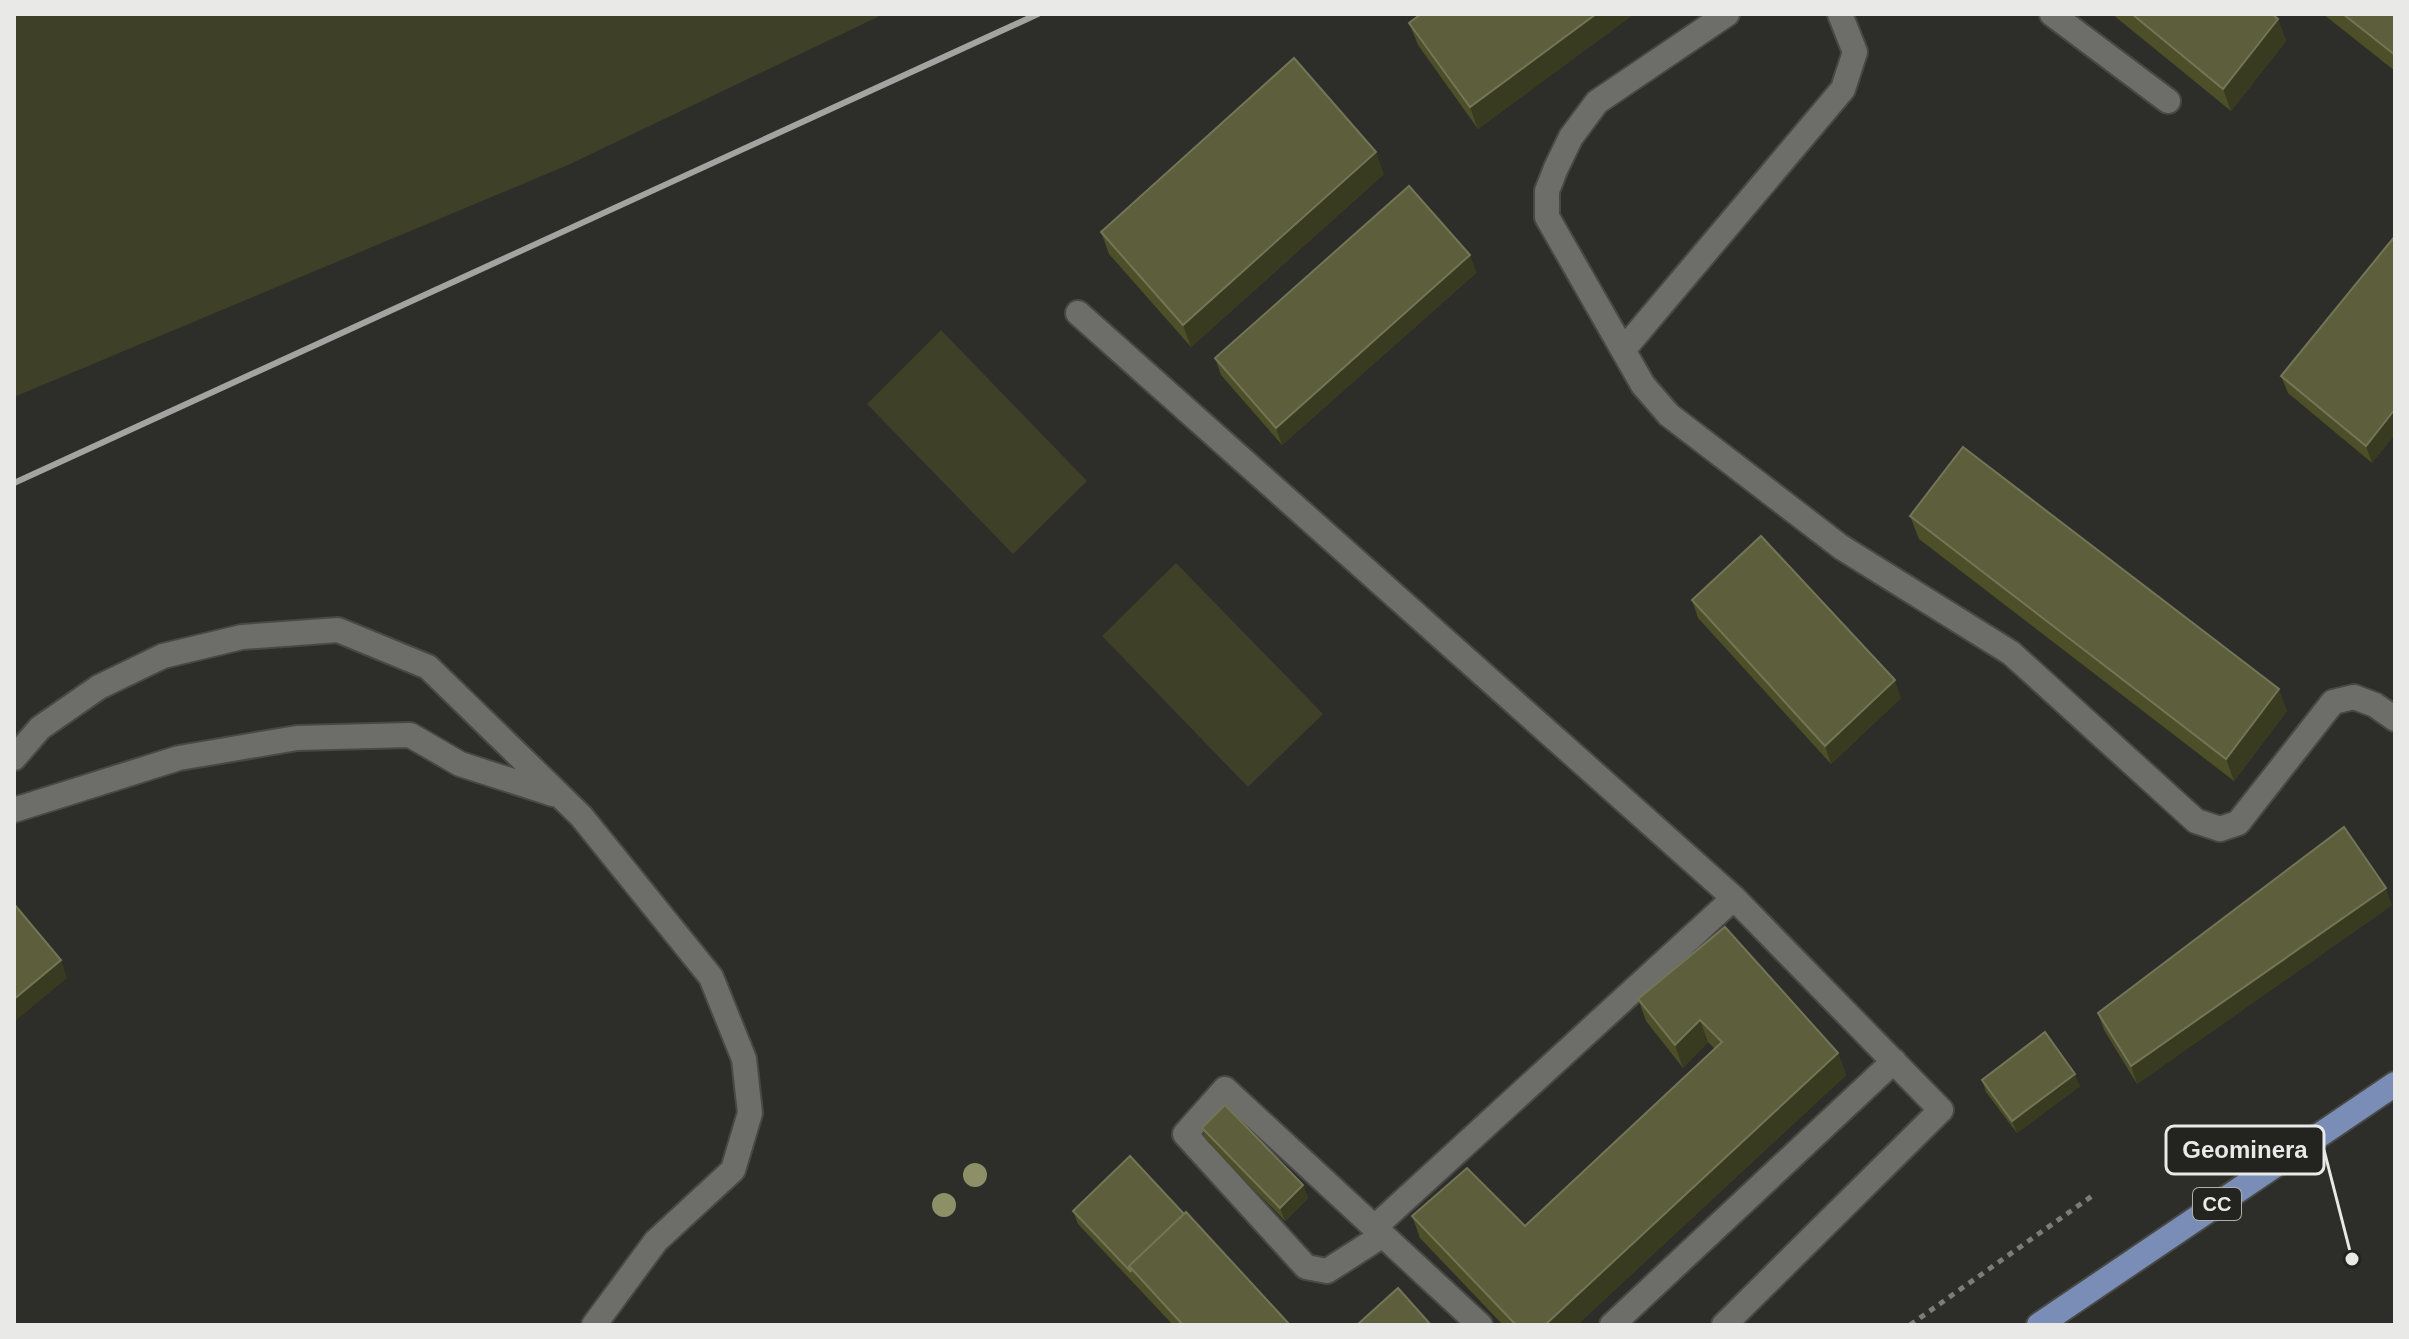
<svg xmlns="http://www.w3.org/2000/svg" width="2409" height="1339" viewBox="0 0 2409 1339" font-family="Helvetica,sans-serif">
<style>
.green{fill:#3e4027}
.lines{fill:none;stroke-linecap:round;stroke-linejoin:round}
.minor-casing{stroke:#484945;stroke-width:28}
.major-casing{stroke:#484945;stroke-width:28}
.path{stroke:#7c7c78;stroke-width:5;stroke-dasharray:6 6;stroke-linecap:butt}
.minor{stroke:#6d6e69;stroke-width:24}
.major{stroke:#798db7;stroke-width:24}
.rail{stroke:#a3a4a1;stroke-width:6}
.tree{fill:#8d9067}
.wall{fill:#4c4f27}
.shaded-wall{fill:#383b1f}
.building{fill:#5d5f3c;stroke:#737557;stroke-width:2}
.labels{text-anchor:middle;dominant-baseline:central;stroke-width:7;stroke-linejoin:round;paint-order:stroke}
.shield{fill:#232420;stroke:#aeaeab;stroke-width:2}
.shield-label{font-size:20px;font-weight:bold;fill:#e9e9e7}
.leader{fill:none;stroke:#e9e9e7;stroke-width:3}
.callout-dot{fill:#e9e9e7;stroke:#232420;stroke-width:3}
.callout{fill:#232420;stroke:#e9e9e7;stroke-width:3}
.callout-label{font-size:24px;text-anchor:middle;font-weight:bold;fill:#e9e9e7}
</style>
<rect width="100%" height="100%" fill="#2d2e29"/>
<path class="green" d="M14 14H884L568 165 14 397Z
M941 330 1087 481 1013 554 867 404Z
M1176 563 1323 714 1248 787 1102 636Z"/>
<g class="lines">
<g class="minor-casing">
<path id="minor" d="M1727 14 1597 102 1571 137 1556 168 1547 191V217L1643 385 1669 415 1841 547 2011 653 2196 821 2220 829 2238 823 2333 702 2354 697 2375 705 2395 719
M2052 14 2168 101
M1078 313 1734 898 1941 1110 1724 1325
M1624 349 1843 89 1855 52 1840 14
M14 758 40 728 99 687 163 656 242 637 338 630 428 667 581 816 711 977 744 1059 750 1113 733 1170 656 1241 594 1325
M14 810 179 758 297 738 410 735 460 764 553 794
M1375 1227 1734 898
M1383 1235 1327 1271 1306 1267 1185 1134 1225 1089 1480 1325
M1612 1325 1894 1061"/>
</g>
<g class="major-casing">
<path id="major" d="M2039 1325 2395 1084"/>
</g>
<path class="path" d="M1910 1325 2092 1196"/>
<use href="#minor" class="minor"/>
<use href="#major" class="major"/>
<path class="rail" d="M14 483 1038 14"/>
</g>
<g class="tree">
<circle cx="975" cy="1175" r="12"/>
<circle cx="944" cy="1205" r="12"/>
</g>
<path class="wall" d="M1421 14H1634L1478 129 1418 45 1409 23Z
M2112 14H2272L2278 19 2286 41 2231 111Z
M2323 14H2395V71Z
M1384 174 1191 347 1109 254 1101 232Z
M2395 236 2372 463 2288 393 2281 376Z
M1470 255 1476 273 1282 445 1221 375 1215 358Z
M1910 516 2287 711 2234 781 1919 539Z
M1692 600 1901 698 1831 764 1698 618Z
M2392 905 2137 1084 2104 1030 2098 1013Z
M1638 999 1838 1053 1846 1075 1577 1325H1503L1420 1238 1412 1216 1525 1226 1715 1049 1708 1042 1683 1068 1646 1021Z
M1982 1080 2080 1086 2017 1133 1986 1092Z
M1202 1128 1303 1185 1308 1198 1285 1221 1206 1140Z
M1073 1211 1290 1325H1173L1078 1224Z"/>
<path class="shaded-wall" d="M1596 14H1634L1478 129 1470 107Z
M2278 19 2286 41 2231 111 2223 89Z
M1376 152 1384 174 1191 347 1183 325Z
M1470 255 1476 273 1282 445 1276 428Z
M2395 409V435L2372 463 2366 446Z
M1895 680 1901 698 1831 764 1825 746Z
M2279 689 2287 711 2234 781 2226 759Z
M2386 888 2392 905 2137 1084 2131 1066Z
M61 960 67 978 14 1022V999Z
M1700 1020 1708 1042 1683 1068 1675 1045Z
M1838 1053 1846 1075 1577 1325H1545Z
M2075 1074 2080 1086 2017 1133 2012 1121Z
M1303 1185 1308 1198 1285 1221 1280 1208Z"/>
<path class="building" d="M1421 14H1596L1470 107 1409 23Z
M2132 14H2272L2278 19 2223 89Z
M2343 14H2395V55Z
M1294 58 1376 152 1183 325 1101 232Z
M1409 186 1470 255 1276 428 1215 358Z
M2395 236V409L2366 446 2281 376Z
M1963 447 2279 689 2226 759 1910 516Z
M1761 536 1895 680 1825 746 1692 600Z
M2344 827 2386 888 2131 1066 2098 1013Z
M14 904 61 960 14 999Z
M1725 927 1838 1053 1545 1325H1516L1412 1216 1467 1168 1525 1226 1722 1042 1700 1020 1675 1045 1638 999Z
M2045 1032 2075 1074 2012 1121 1982 1080Z
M1225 1105 1303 1185 1280 1208 1202 1128Z
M1130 1156 1184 1214 1129 1266 1131 1272 1073 1211Z
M1186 1212 1290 1325H1183L1129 1266Z
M1398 1288 1431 1325H1357Z"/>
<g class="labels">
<rect class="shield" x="2193" y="1188" width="48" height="32" rx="6"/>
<g class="shield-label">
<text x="2217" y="1204">CC</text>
</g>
</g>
<path class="leader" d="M2352 1259L2324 1150"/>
<circle class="callout-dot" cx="2352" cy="1259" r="8"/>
<rect class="callout" x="2166" y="1126" width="158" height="48" rx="8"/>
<g class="callout-label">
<text x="2245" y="1158">Geominera</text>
</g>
<rect width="2409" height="1339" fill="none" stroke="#e9e9e7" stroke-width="32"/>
</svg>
